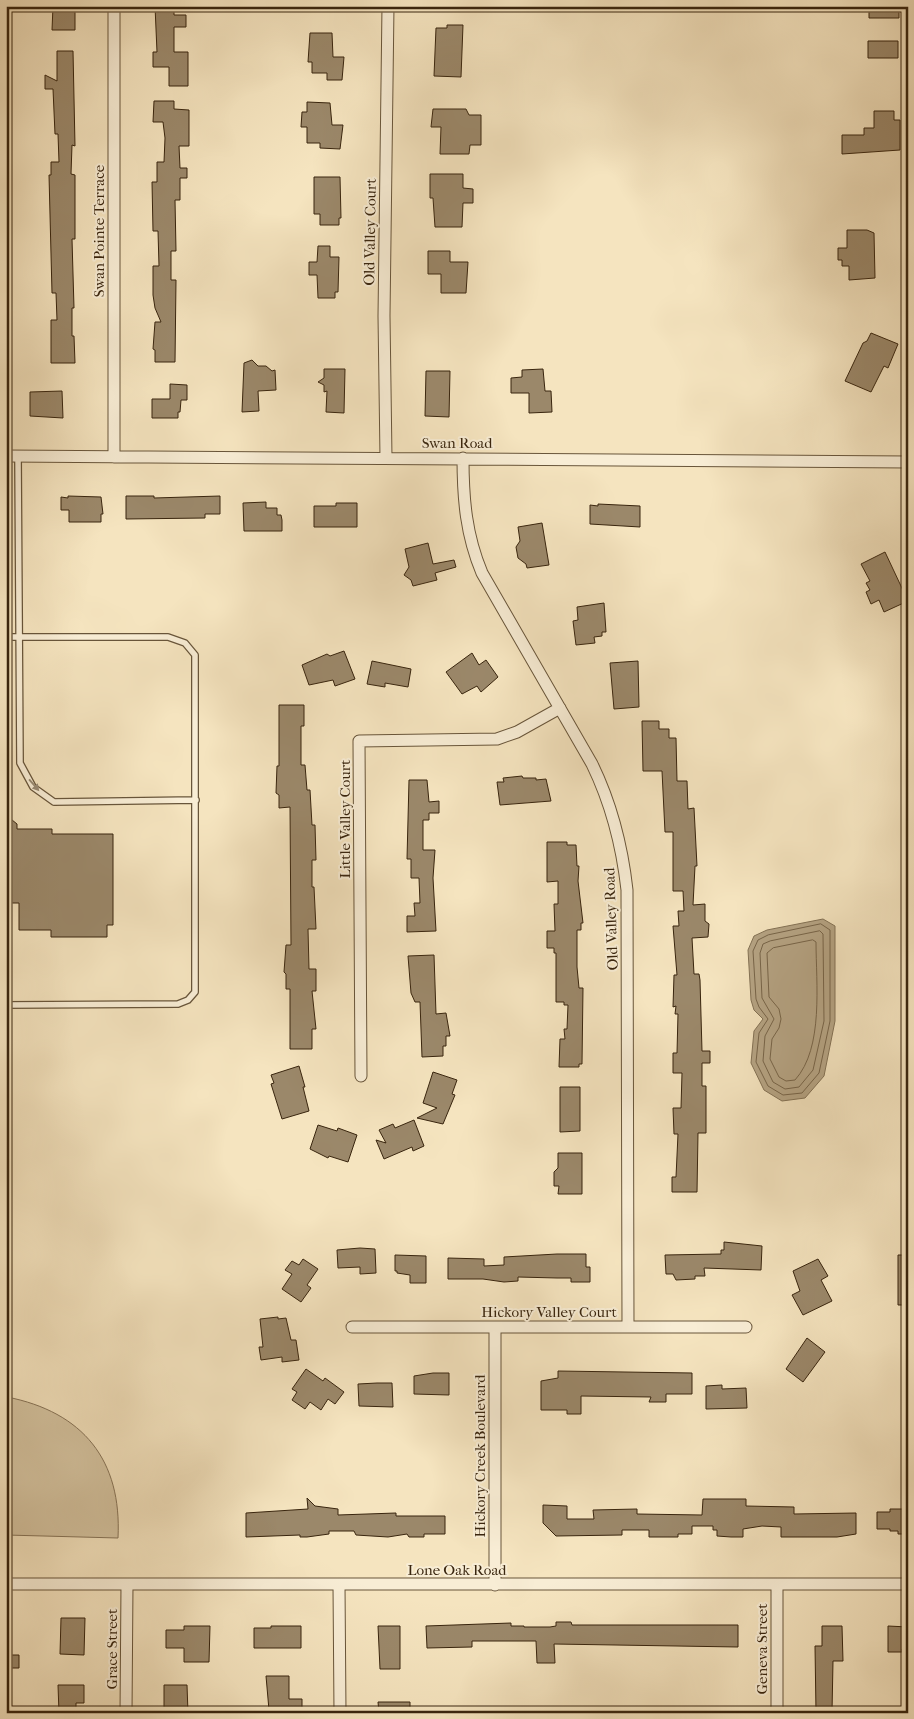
<svg xmlns="http://www.w3.org/2000/svg" width="914" height="1719" viewBox="0 0 914 1719" font-family="'IM FELL French Canon',serif">
<style>
.green{fill:#d5c4a1;stroke:#877458}
.water{fill:#b5a383;stroke:#837154}
.lines{fill:none;stroke-linecap:round;stroke-linejoin:round}
.shore{stroke:#776448;stroke-width:1}
.building{fill:#9b886a;stroke:#39250e}
.service-casing{stroke:#68553a;stroke-width:8}
.minor-casing{stroke:#68553a;stroke-width:13}
.service{stroke:#f8edd5;stroke-width:5.5}
.minor{stroke:#f8edd5;stroke-width:11}
.oneway{fill:#988972}
.labels{text-anchor:middle;dominant-baseline:central;stroke-width:4;stroke-linejoin:round;paint-order:stroke}
.street-label{font-size:15px;fill:#39250e;stroke:#f8edd5}
</style>
<rect width="100%" height="100%" fill="#f5e4bf"/>
<filter id="stains"><feTurbulence type="fractalNoise" baseFrequency=".004" numOctaves="4"/><feColorMatrix values="0 0 0 0 .2 0 0 0 0 .09 0 0 0 0 .02 0 0 0 .5 -.17"/></filter>
<radialGradient id="worn" r=".72"><stop offset=".6" stop-color="#630" stop-opacity="0"/><stop offset="1" stop-color="#630" stop-opacity=".3"/></radialGradient>
<path class="green" d="M7 1397C83 1412 122 1460 118 1538L6 1535Z"/>
<path class="water" d="M823 919 835 926V1021L824 1076 805 1098 782 1101 764 1090 751 1063 754 1031 763 1019 754 1010 751 1000 748 950 754 936 767 930Z"/>
<g class="lines">
<path class="shore" d="M821 924 830 930V1021L819 1073 802 1093 783 1095 768 1086 756 1062 759 1033 768 1019 759 1007 756 999 753 951 758 940 768 935Z
M820 931 823 934 824 1021 813 1070 799 1087 785 1089 773 1082 763 1061 765 1036 774 1019 762 998 760 953 763 944 770 941Z
M813 940 816 942C816 983 824 1048 795 1080L786 1081 779 1077 770 1059 772 1039 779 1028 781 1019 779 1009 769 997 767 953 773 948Z"/>
</g>
<path class="building" d="M53 6H75V30H52Z
M155 6H174V15H186V27H174V52H188V86H169V67H153V52H157Z
M869 6H899V18H869Z
M447 25H463L461 77 434 76 436 28H447Z
M310 33H332L333 57H344L342 80H327V73H312V62H308Z
M868 41H898V58H868Z
M57 51H73L75 146 72 145 71 174 75 175V239H72L74 308H72V336H74L75 363H51V320H57L56 293H52L49 175H51V162H59L58 134H55L53 89H45V75L57 81Z
M154 101H174V109L189 110V146H179L180 168H187V178H180V200H175L176 251H171V280H176L175 362H155V350L153 349 155 322H161L155 308 153 295V266H159L158 231H153L152 182H157V162H164L165 138 163 122H153Z
M307 102 330 103 332 125H343L340 149 320 148V143H307V127H301L302 112H307Z
M433 109H466L469 115H481V145H470L469 154H440L441 127H431Z
M874 111H894V120H900V150L842 154V135H864V128H874Z
M430 174H463V188L473 189V203H463L462 227H435L433 198H430Z
M314 177H340L341 218H339V225H320V214H314Z
M847 230H867L874 233 875 278 849 280V266H842V260H838V248H847Z
M318 246H330V257H339L338 292H335V298H318L317 275H309V262H317Z
M428 251H450V262H468L466 293H441V274H428Z
M871 333 898 344 888 368 884 366 871 392 845 381 863 343 867 341Z
M252 360 258 366H266L272 371 275 370 276 390 258 391 259 411 242 412 244 363Z
M324 369H345L344 413 326 412 327 391 324 392V385L318 382 324 378Z
M543 369 545 391H551L552 412 529 413V393H511V378L522 377V370Z
M426 371H450L449 417 425 416Z
M170 384 187 385V400H181L180 412H178V418H152V399H170Z
M62 391 63 418 30 416V392Z
M68 496 101 497 103 514H101V522H69V510H61V497L68 498Z
M126 496H154V498L220 496V514H205V518L126 519Z
M266 502V508H277V515H281L282 520V531H244L243 503Z
M336 503H357V527H314V506H336Z
M598 504 640 506V527L590 524V505L598 506Z
M542 523 549 565 527 568 526 564 518 558 516 547 520 541 518 527Z
M428 543 433 564 454 560 456 567 435 573 437 580 413 586 411 580 404 575 409 567 405 549Z
M885 552 908 601 884 612 879 600 871 604 866 592 870 590 866 583 870 581 861 564Z
M604 603 606 632H602V636L594 637 595 643 576 645 573 621 578 620 577 607Z
M344 651 355 679 335 686 333 680 309 685 302 665 327 654 330 656Z
M472 653 479 665 486 660 498 677 481 692 477 686 462 694 446 672Z
M372 661 411 669 408 687 385 683V687L367 684Z
M638 661 639 707 614 709 610 663Z
M279 705H304V726H301V765H305L307 790H310L312 825H315L316 860H312V887H314L316 929H308L309 969H316V991H312L316 1029H312V1049H290V989H286V974L284 972 286 945H291L290 807 279 808V795L276 793 277 766H279Z
M642 721H659V729H669V738H676L677 781H687L688 809 694 808 697 866H695L693 905 705 904V921L709 924 708 937 692 938 694 974H699L700 980 702 1051H710V1063H702V1086H706V1133H698L697 1192H672V1177H676L678 1134H674L673 1108H681L682 1073H673V1053H677L678 1014H675L676 1006 673 1007 674 975H677L673 926H679L678 911H684L683 891H673V832H665L662 771H643Z
M522 776 523 778H536V780L546 779 551 801 500 805 497 782H504L503 778Z
M409 780H427L429 802 439 801V813H429V820H423V850H435L433 878 436 931 407 932V916H415L414 903H420L419 878H411V859H407Z
M6 815 17 824V829H52V834H113V925H107V937H51V930H19V903H6Z
M547 842H567V845H576L577 866H579L578 881 583 923H581V930H577V967L579 988H583L582 1064H579V1067H559L560 1039H565L564 1029H567L568 1005H564V1002H556V953H554V948H547V931H555L554 904H558V881L547 882Z
M434 955 436 1014 446 1013 450 1036H446V1046H443V1056L422 1057 420 1002H415L411 993 408 956Z
M299 1066 305 1087H303L309 1111 282 1119 271 1084 274 1083 271 1075Z
M433 1072 457 1080 452 1094 455 1095 443 1124 417 1118 437 1108 423 1103Z
M560 1087H580V1131L560 1132Z
M414 1120 424 1146 413 1151 412 1147 384 1159 376 1140 386 1143 379 1130 393 1124 395 1128Z
M318 1125 337 1131 338 1128 357 1135 348 1162 329 1156 328 1158 310 1149Z
M558 1153H582V1194H558L559 1186H554V1172L558 1168Z
M724 1242 762 1246 761 1270 704 1268 705 1276H695V1279L676 1280 673 1274H666L665 1255 721 1254V1250H724Z
M360 1248 375 1249 376 1273 360 1274V1267L338 1268 337 1250Z
M557 1254H586V1267H590V1282H571V1278H557L518 1277V1281L504 1282 483 1279H448V1258L484 1259V1266L504 1265V1257Z
M395 1255 426 1256V1283H410V1275L397 1273V1271H395Z
M898 1255H908V1305H898Z
M303 1259 318 1269 307 1285 311 1288 301 1302 282 1289 292 1274 285 1270 292 1261 299 1265Z
M818 1259 828 1276 821 1280 832 1301 803 1315 792 1295 800 1291 793 1271Z
M278 1317V1319L286 1318 291 1340H296L299 1360 282 1362V1357L261 1360 259 1347H263L260 1319Z
M807 1338 825 1352 803 1382 786 1369Z
M306 1369 323 1381 325 1378 344 1392 335 1404 328 1399 321 1410 310 1402 305 1409 292 1400 297 1392 292 1389Z
M558 1371 692 1373V1394H666V1402H649L651 1397 581 1396V1414H567V1410H541V1381L558 1378Z
M433 1373H449V1395L414 1394V1376Z
M377 1383H392L393 1407 359 1406 358 1384Z
M722 1385V1389L746 1388 747 1408 706 1409V1386Z
M307 1498 315 1506 338 1509V1515L396 1513V1516H445V1534H424V1537H409L407 1534 388 1537 356 1535 354 1531H329V1534L307 1537H300V1535L246 1537V1513L308 1509Z
M703 1499H746V1506L794 1507V1514L856 1513V1534L837 1537H781V1527L762 1526 743 1529V1537H731L717 1536V1530H713V1526H692V1534H678V1537H649V1530H622V1535L556 1536 543 1523V1505L567 1506V1519H594L593 1510 637 1509V1514L702 1515Z
M890 1509H908V1534H898V1531H890V1529H877V1512H890Z
M61 1618H85L84 1655 60 1654Z
M556 1622H571L572 1625H738V1647L554 1644 555 1663H537L536 1641H472V1647L427 1648 426 1626 511 1623V1626H524V1627H550L556 1626Z
M184 1626H210L209 1662H184V1648H166V1630H184Z
M271 1626H301V1648H254V1628H271Z
M378 1626H400V1669H380Z
M822 1626H842L843 1661H833L832 1712H816L815 1646H822Z
M888 1626 908 1627V1649H902V1652H888Z
M6 1655H19V1668H6Z
M266 1676H289V1699H302V1713L269 1710Z
M58 1685H84V1703H76V1713H59Z
M164 1685H187L188 1713H164Z
M378 1702H410V1713H379Z"/>
<g class="lines">
<g class="service-casing">
<path id="service" d="M18 456 20 763 33 787 54 802 196 800
M6 637H168L185 643 195 655V992L188 1000 178 1004 6 1005"/>
</g>
<g class="minor-casing">
<path id="minor" d="M6 456 908 462
M114 457V6
M386 458 384 316 388 6
M463 458C463 499 466 535 482 573L592 764C612 805 622 845 627 890L628 1327
M361 1076 359 741 497 739 517 732 560 708
M352 1327H746
M6 1584H908
M339 1585 340 1713
M495 1585V1327
M126 1713 127 1585
M777 1713V1585"/>
</g>
<use href="#service" class="service"/>
<use href="#minor" class="minor"/>
</g>
<defs><path id="oneway-solid" d="M-6-.8H1V-3.2L6.5 0L1 3.2V.8H-6Z" transform="scale(1.25)"/></defs>
<use class="oneway" href="#oneway-solid" transform="translate(34 785) rotate(49)"/>
<g class="labels">
<g class="street-label">
<text transform="translate(99 231) rotate(-90)">Swan Pointe Terrace</text>
<text transform="translate(370 232) rotate(-89)">Old Valley Court</text>
<text x="457" y="443">Swan Road</text>
<text transform="translate(345 819) rotate(-90)">Little Valley Court</text>
<text transform="translate(611 919) rotate(-92)">Old Valley Road</text>
<text x="549" y="1312">Hickory Valley Court</text>
<text transform="translate(480 1456) rotate(-90)">Hickory Creek Boulevard</text>
<text x="457" y="1570">Lone Oak Road</text>
<text transform="translate(112 1649) rotate(-90)">Grace Street</text>
<text transform="translate(762 1649) rotate(-90)">Geneva Street</text>
</g>
</g>
<rect width="914" height="1719" fill="none" stroke="#f5e4bf" stroke-width="25"/>
<rect x="8" y="8" width="899" height="1704" fill="none" stroke="#39250e" stroke-width="2.5"/>
<rect x="12" y="12" width="889" height="1694" fill="none" stroke="#39250e"/>
<rect width="100%" height="100%" filter="url(#stains)"/>
<rect width="100%" height="100%" fill="url(#worn)"/>
</svg>
